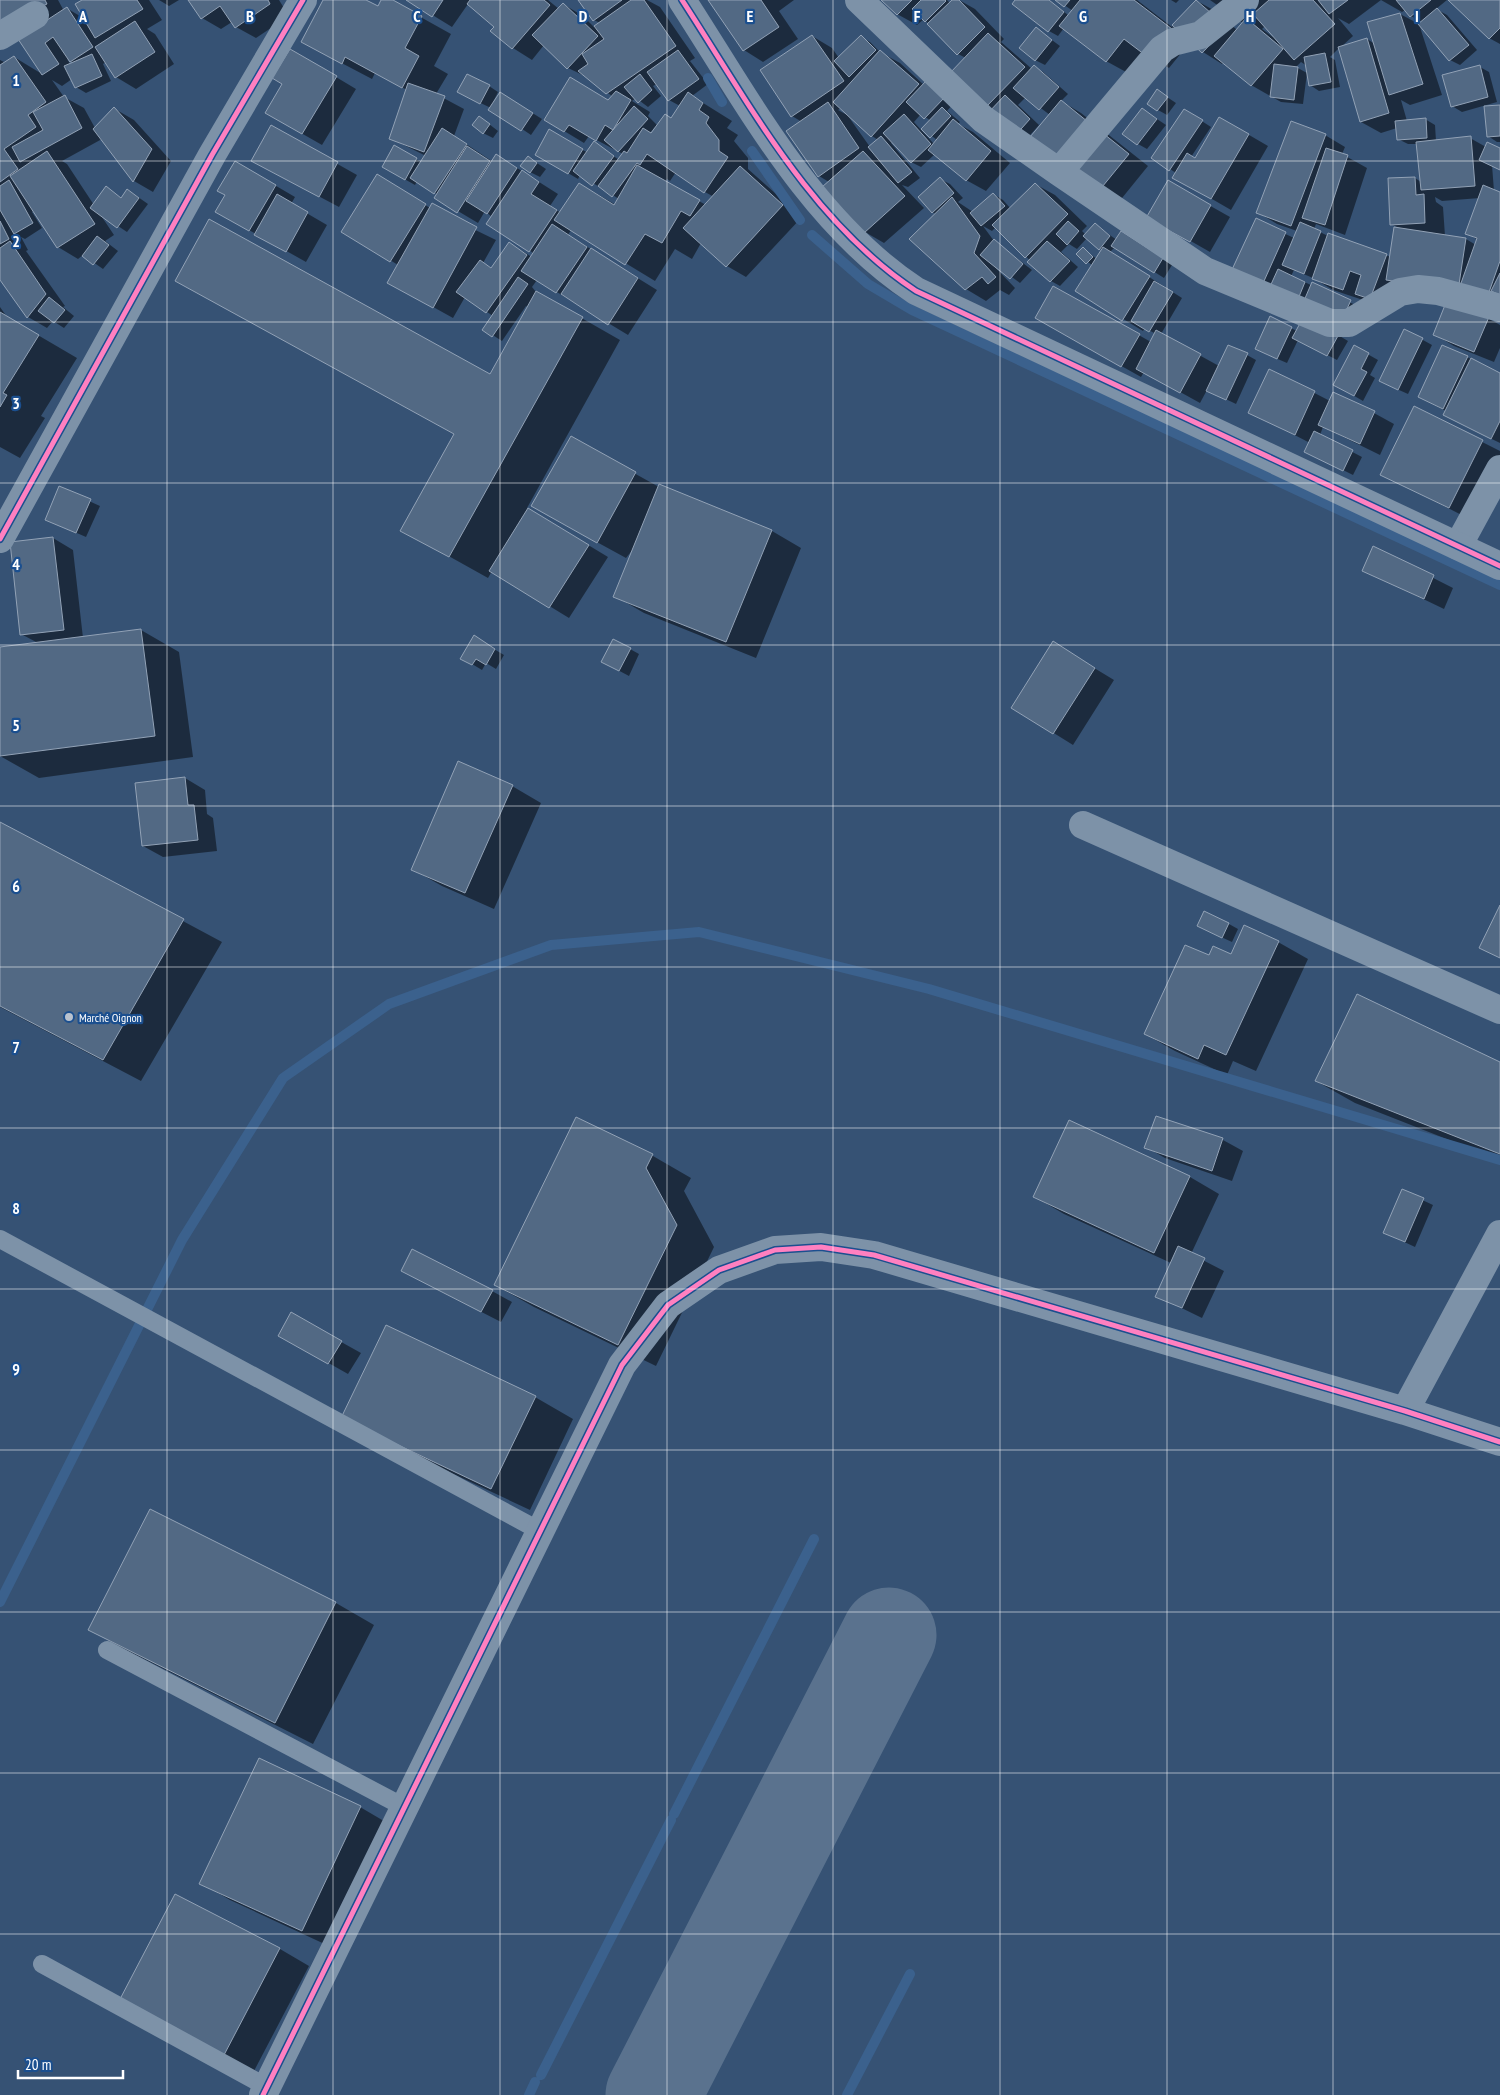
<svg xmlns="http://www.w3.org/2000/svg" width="1500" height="2095" viewBox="0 0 1500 2095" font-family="'PT Sans Narrow',sans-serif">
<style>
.shadow{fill:#0007;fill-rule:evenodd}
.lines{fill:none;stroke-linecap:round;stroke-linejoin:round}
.stream{stroke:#3b618d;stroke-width:10}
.taxiway{stroke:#5a728e;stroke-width:95}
.building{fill:#526984;stroke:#92a2b6}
.service{stroke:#7d92a8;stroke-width:18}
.minor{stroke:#7d92a8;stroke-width:28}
.tertiary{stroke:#7d92a8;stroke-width:28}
.cycleway-casing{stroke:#1b4f8f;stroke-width:8}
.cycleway{stroke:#ff80c0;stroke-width:5}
.grid{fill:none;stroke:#fff;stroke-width:1;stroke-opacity:0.55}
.poi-dot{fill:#b9c2ce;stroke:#1b4f8f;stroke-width:2}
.labels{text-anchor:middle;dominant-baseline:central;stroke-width:4.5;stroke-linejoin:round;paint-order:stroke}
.poi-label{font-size:12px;fill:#fff;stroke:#1b4f8f;text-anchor:start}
.grid-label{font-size:16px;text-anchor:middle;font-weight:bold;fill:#fff;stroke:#1b4f8f;stroke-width:4.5;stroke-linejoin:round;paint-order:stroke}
</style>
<rect width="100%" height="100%" fill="#365274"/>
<path class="shadow" d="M0 0H58L64 11 68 9 85 19 84 0H149L162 20 147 29 155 34 174 64 136 89 116 77 106 62 103 64 111 81 86 93 76 87 72 79 62 86 52 80 64 97 84 108 95 128 115 109 134 120 171 161 153 192 134 181 102 139 62 161 67 164 94 205 106 188 122 198 128 190 148 204 127 232 100 214 114 235 105 241 118 251 103 269 83 255 78 259 58 247 34 211 32 212 42 228 25 239 21 237 28 250 26 251 65 306 63 307 74 316 64 328 53 321 47 328 28 317 0 278V60L6 63 14 57 42 74ZM67 59 74 63 71 65Z
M159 0H179L169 6Z
M190 0H279L289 16 256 38 236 27 232 22 221 29 202 18Z
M325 0H363L378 8 382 0H390L451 34 434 66 448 74 436 94 464 109 454 136 493 162 506 161 558 194 550 206 561 213 580 184 616 205 619 199 580 175 578 179 536 154 550 131 588 153 595 143 619 160 623 154 589 136 584 143 546 120 608 101 613 97 589 78 568 68 544 45 532 60 513 48 496 27 468 4 452 27 408 0H548L559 9 563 4 583 16 594 27 600 23 594 20 580 0H647L660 7 695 58 690 61 708 84 692 96 732 121 727 128 738 135 734 141 748 158V169L802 217 746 277 727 266 701 243 692 259 675 249 655 281 571 230 568 235 657 290 628 335 537 280 532 287 536 292 620 340 527 508 608 557 569 618 492 571 488 578 402 530 528 307 526 306 502 341 483 329 493 316 465 297 453 318 408 293 398 265 343 231 397 187 430 208 496 240 483 263 492 268 510 244 532 257 534 254 485 211 478 223 436 198 438 195 417 181 415 185 383 167 395 147 421 162 426 156 390 138 407 90 375 73 372 79 332 58ZM657 84 669 100 680 106 671 119 658 126 648 116 650 112 632 101 636 98 648 107 661 96 653 86ZM655 127 653 135 650 133ZM676 172 705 192 714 197 706 205 665 182 667 179 670 181Z
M709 0H794L779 11 798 39 763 62 744 50Z
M883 0H947L950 3 954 0H959L975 9 1004 39 1001 42 1032 69 1034 67 1043 72 1068 94 1061 101 1081 113 1148 166 1118 203 1098 191 1050 115 1026 97 1018 105 1039 125 1023 143 987 106 966 58 958 54 924 19 917 25 897 14Z
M1017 0H1049L1068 15 1073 11 1057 0H1137L1172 27 1197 1 1217 12 1237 30 1243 23 1210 0H1447L1436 9 1447 15 1477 50 1460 65 1450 60 1422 22 1411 16 1405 10 1402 12 1381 0 1349 24 1338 18 1353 36 1341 47 1367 39 1375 44 1400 14 1419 24 1442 95 1410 105 1401 100 1407 121 1425 119 1435 125 1436 141 1470 138 1486 147 1500 149V169L1492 165 1494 191 1500 193V303L1407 291 1376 305 1364 298 1363 300 1333 290 1313 278 1294 270 1291 276 1360 307 1352 324 1250 287 1256 220 1294 238 1297 231 1277 224 1257 212 1325 135 1345 147 1342 154 1367 168 1345 235 1316 224 1314 229 1328 236 1391 257 1401 229 1391 224 1389 179 1415 178 1421 182 1418 144H1408L1398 139 1397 128 1381 133 1361 122 1339 48 1330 57 1335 60 1340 87 1319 91 1310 85 1307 66 1301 62 1296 67 1307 73 1303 104 1281 102 1251 85 1224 62 1222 64 1203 52 1191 41 1169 68 1150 57 1126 72 1106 61 1064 28 1058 36 1049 31ZM1265 26 1274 36 1273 37 1262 29ZM1435 197 1442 201 1480 198 1467 233 1478 240 1476 245 1466 239 1445 236 1443 207 1436 202Z
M1171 0H1179L1176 3Z
M1450 0H1500V44L1489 38Z
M1037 29 1060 46 1045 65 1035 60Z
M812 36 832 48 839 58 861 37 870 42 880 52 900 63 924 85 953 104 947 111 960 122 958 124 973 132 1010 163 986 191 966 180 935 154 921 167 911 162 893 142 891 143 920 178 908 187 902 185 924 208 884 243 865 232 829 182 819 176 802 122 792 116ZM841 108 847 114V115L838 110ZM921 114 931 121 922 131 914 122ZM848 116 872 136 878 140 870 147ZM924 130 937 140 934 144 922 131Z
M291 50 356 89 322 145 266 113 283 83Z
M1480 67 1489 72 1497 102 1462 112 1452 106Z
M489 86 498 92 493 102 510 99 542 119 531 135 491 108 468 97Z
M1158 91 1176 103 1167 115 1158 110Z
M1500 106V142H1497L1488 136Z
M1142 109 1166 125 1147 149 1138 144Z
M1194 116 1211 127 1191 157 1196 160 1220 118 1268 146 1231 210 1174 177 1176 173 1153 158Z
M489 124 498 131 493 138 483 133Z
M272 127 357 175 339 207 273 172Z
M528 157 546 169 540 177 530 172Z
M235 162 295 197 291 204 327 225 306 262 217 212 227 195Z
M940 179 950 184 963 198 958 202 973 212 993 194 1003 200 1011 209 1035 184 1055 195 1087 226 1082 231 1086 235 1095 225 1117 240 1122 233 1172 265 1164 278 1115 247 1110 252 1182 298 1161 334 1219 366 1247 355 1256 360 1236 404 1207 390 1200 403 1144 372 1141 377 1036 318 1054 287 1151 342 1156 334 1145 328 1143 331 1077 291 1093 266 1078 254 1083 249 1097 259 1102 250 1087 238 1077 249 1069 244 1061 252 1078 267 1060 286 1051 281 996 227 992 231 983 226 994 241 1032 270 1020 283 994 264 993 265 1015 288 1009 295 1000 290 986 301 966 289 910 239 936 214 932 212Z
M1168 182 1230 217 1210 252 1166 227Z
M0 307 7 317 77 358 41 416 45 418 20 458 0 447Z
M1270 318 1297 331 1338 335 1348 341 1337 360 1298 340 1287 363 1266 354Z
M1488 318 1500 325V348L1494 362 1454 346 1434 334Z
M1405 330 1432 345 1408 394 1390 386Z
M1355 347 1378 360 1370 375 1375 378 1363 401 1344 390Z
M1467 357 1500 374V443L1465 426 1446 411 1419 397Z
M1270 370 1330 401 1374 413 1394 424 1380 455 1323 427 1320 435 1362 457 1353 475 1315 456 1310 443 1250 412Z
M1415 408 1500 451V482L1479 524 1382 474Z
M571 438 659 487 772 531 801 548 756 658 644 613 615 596 634 548 626 558 562 523Z
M60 488 100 506 86 537 56 524Z
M53 538 73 550 83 638 141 630 179 652 193 757 39 778 0 756V648L38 643 21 634Z
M1374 548 1453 588 1444 609 1363 570Z
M474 637 504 655 496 669 486 663 482 670 462 658Z
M1053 643 1114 680 1073 745 1012 707Z
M630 649 639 654 629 676 612 667Z
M185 778 205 790 207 814 213 818 217 851 163 857 143 846Z
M512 786 541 803 494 909 442 886 412 869Z
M0 823 222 942 141 1081 0 1007Z
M1229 924 1238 929 1232 942 1208 931Z
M1245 927 1278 942 1308 959 1256 1071 1233 1061 1227 1075 1175 1051 1145 1034 1209 957 1231 955Z
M1500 1063V1160L1355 1103 1316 1081Z
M1156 1117 1223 1140 1243 1151 1232 1181 1165 1158 1146 1147Z
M576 1119 653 1156 691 1178 684 1191 714 1247 656 1366 534 1307 495 1285Z
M1070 1121 1190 1177 1219 1194 1191 1254 1224 1271 1202 1318 1157 1296 1171 1263 1064 1214 1035 1197Z
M1403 1191 1433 1205 1415 1247 1385 1233Z
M423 1282 492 1291 512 1302 501 1322Z
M291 1314 361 1353 348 1374 279 1335Z
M535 1397 573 1419 530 1510 381 1440Z
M151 1510 336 1603 374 1625 313 1744 128 1651 89 1629Z
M360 1807 389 1824 331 1947 230 1900 201 1883Z
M280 1949 309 1966 254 2071 121 2000Z"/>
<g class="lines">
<path class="stream" d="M708 78 722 102
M752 151 800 220
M812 235 868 284 912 310 1500 585
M0 1602 182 1240 283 1078 389 1004 551 945 699 932 929 989 1500 1160
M674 1814 814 1539
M541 2075 671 1820
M529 2095 535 2082
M847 2095 910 1974"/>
<path class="taxiway" d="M653 2095 889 1635"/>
</g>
<path class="building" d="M0 0H45L47 4 0 26Z
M82 0H137L143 9 95 38 75 4Z
M188 0H268L270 4 235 28 220 6 201 19Z
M323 0H366L378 6 381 0H393L422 16 405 48 419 56 402 88 345 57 342 64 301 42Z
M406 0H443L432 17Z
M470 0H544L550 5 512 49 490 31 494 27 467 4Z
M578 0H622L593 21Z
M631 0H644L676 46 606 94 578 71 588 64 582 54 604 39 594 26Z
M708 0H761L779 27 743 51Z
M881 0H912L897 15Z
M921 0H945L946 1 925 22 912 9Z
M952 0H959L985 27 957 55 927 24Z
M1015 0H1049L1064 12 1048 32 1012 4Z
M1055 0H1070L1064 7Z
M1080 0H1134L1172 29 1149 58 1124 39 1106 62 1059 26Z
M1196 0 1227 27 1202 53 1172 25Z
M1269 0H1313L1335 24 1294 60 1253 14Z
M1318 0H1348L1329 14Z
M1396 0H1431L1410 17Z
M1448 0H1500V28L1489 39Z
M563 3 598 36 567 69 532 35Z
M67 7 93 47 70 62 53 37 45 43 59 64 42 75 18 39Z
M1437 8 1469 45 1449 61 1418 24Z
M1400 13 1423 84 1389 95 1367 22Z
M1246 18 1283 49 1251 86 1214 56Z
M135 21 155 52 115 78 95 47Z
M1036 27 1052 40 1035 61 1019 48Z
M988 33 1025 67 986 107 950 73Z
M812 35 844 81 791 117 760 70Z
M861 35 876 50 849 77 834 61Z
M1367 38 1389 113 1360 122 1338 47Z
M290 49 337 76 302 134 265 113 282 84 272 78Z
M678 50 699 79 668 101 647 72Z
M880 50 919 84 871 137 833 102Z
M1325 53 1331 82 1309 86 1304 57Z
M92 54 102 76 75 88 64 66Z
M14 56 46 102 28 115 36 127 4 149 18 169 0 182V65Z
M1274 64 1298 67 1294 100 1270 97Z
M1034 65 1059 87 1039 110 1013 88Z
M1480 65 1488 97 1451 107 1442 75Z
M467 74 490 85 480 104 457 92Z
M640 74 652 90 638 103 624 87Z
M570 77 608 100 616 91 631 100 613 130 605 125 596 141 569 125 564 132 544 120Z
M926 81 944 98 924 119 906 102Z
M408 83 445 96 424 152 389 139Z
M1157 89 1168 97 1157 111 1147 104Z
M500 92 533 113 521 131 488 110Z
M688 92 703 103 699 110 709 117 706 123 719 140V151L728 157 704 193 647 154 640 165 637 163 612 197 598 186 624 151 627 153 643 128 651 133 665 114 671 118Z
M65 95 82 128 20 162 12 147 43 130 33 112Z
M1005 95 1030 119 1013 138 987 114Z
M1061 100 1093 126 1061 163 1030 137Z
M828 102 859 148 818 177 786 131Z
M1500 105V136L1487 137 1484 106Z
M634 106 648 119 618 152 604 140Z
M114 107 152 149 133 182 93 129Z
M942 107 951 116 930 138 921 129Z
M1142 108 1157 119 1137 145 1122 134Z
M1184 109 1203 120 1169 171 1151 158Z
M904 114 931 144 911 163 883 133Z
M479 116 490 124 483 134 472 125Z
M1219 117 1249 134 1211 199 1172 178 1187 153 1195 158Z
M1426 118 1427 138 1397 140 1395 121Z
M953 119 991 151 966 181 928 150Z
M1291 121 1326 134 1291 226 1256 213Z
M271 125 338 162 319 197 251 161Z
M442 128 467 144 434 194 410 178Z
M549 129 583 149 568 174 535 155Z
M1099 130 1129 154 1098 192 1068 169Z
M881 136 912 172 898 183 868 147Z
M1471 136 1475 186 1421 190 1416 142Z
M594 141 614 156 592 186 573 171Z
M1487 142 1500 148V170L1479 160Z
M394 145 417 158 405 180 382 167Z
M467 146 490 161 457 213 434 198Z
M1326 148 1348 155 1325 225 1302 218Z
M47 151 95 224 57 248 10 176Z
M863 151 905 196 864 233 822 187Z
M496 154 517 168 487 214 466 201Z
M528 156 537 163 530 173 520 166Z
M235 161 276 185 249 231 215 212 225 195 217 191Z
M637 165 700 200 690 216 681 211 662 243 645 234 625 265 554 220 579 183 614 205Z
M740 166 783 205 726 267 683 228Z
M522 170 539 182 531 194 557 210 529 252 486 224Z
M377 174 426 204 390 262 341 232Z
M940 177 954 193 932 213 918 197Z
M1415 177 1416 195 1424 194 1425 223 1390 225 1388 178Z
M9 180 33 223 14 234 0 210V186Z
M1168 180 1211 205 1190 242 1146 218Z
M1035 183 1068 214 1025 258 992 225Z
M1483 185 1500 192V261L1488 295 1460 286 1477 238 1465 234Z
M106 186 121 198 127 189 139 198 117 228 90 208Z
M993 193 1005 206 981 226 970 213Z
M277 194 308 212 286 252 254 235Z
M952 197 980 236 974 253 996 277 988 284 982 277 965 290 909 239Z
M432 203 477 227 433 308 387 283Z
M1256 218 1286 232 1260 290 1229 276Z
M209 219 490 374 536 291 583 317 449 557 400 531 454 434 175 281Z
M0 221 9 239 0 244Z
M1068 221 1079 231 1067 245 1056 234Z
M1300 222 1321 231 1304 274 1282 265Z
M1095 223 1110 236 1099 250 1083 236Z
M552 224 587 247 556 293 521 271Z
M1394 227 1466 238 1458 291 1386 280Z
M1121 231 1163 258 1154 273 1111 246Z
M1328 233 1387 254 1370 299 1355 294 1361 275 1350 271 1343 290 1312 279Z
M97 236 109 245 93 265 82 256Z
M994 239 1023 264 1010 279 980 255Z
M10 241 46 294 27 318 0 280V248Z
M1047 241 1070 261 1050 282 1027 262Z
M509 242 527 255 486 313 456 292 480 260 491 268Z
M1083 247 1093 257 1086 264 1076 254Z
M1103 247 1150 276 1122 321 1075 291Z
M591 248 638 278 608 325 561 294Z
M1278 269 1305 282 1296 304 1268 291Z
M1500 273V295L1491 291Z
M518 277 528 284 492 337 482 330Z
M1154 281 1173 292 1149 332 1131 321Z
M1312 282 1351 300 1342 320 1303 303Z
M1053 286 1140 334 1121 367 1035 318Z
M49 297 65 310 54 323 38 311Z
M1447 300 1489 317 1474 352 1433 335Z
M0 312 39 335 3 393 7 395 0 407Z
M1270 316 1292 327 1277 359 1255 349Z
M1304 316 1339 334 1327 356 1292 338Z
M1404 329 1423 338 1398 390 1379 381Z
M1156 330 1201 354 1180 393 1136 369Z
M1228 345 1248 353 1226 400 1206 391Z
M1354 345 1369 353 1361 369 1367 372 1354 396 1333 385Z
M1442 345 1468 356 1443 409 1418 397Z
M1471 358 1500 373V421L1491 439 1443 415Z
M1269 369 1315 391 1295 435 1248 413Z
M1333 392 1375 411 1360 444 1318 425Z
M1414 406 1483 440 1449 508 1380 475Z
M1314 431 1353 450 1343 471 1304 452Z
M571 436 636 472 597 543 531 506Z
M659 484 772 530 726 642 613 597Z
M59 486 91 499 76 533 45 520Z
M528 508 589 545 549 608 489 571Z
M53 537 64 630 20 635 10 542Z
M1373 546 1434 575 1424 599 1362 571Z
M141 629 155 736 0 756V647Z
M474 635 495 649 486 665 476 659 472 665 460 659Z
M613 639 631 648 619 671 601 662Z
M1053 641 1095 668 1053 734 1011 708Z
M458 761 513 785 465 893 411 870Z
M185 777 188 805H194L198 840 142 846 135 783Z
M0 822 184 919 103 1060 0 1006Z
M1500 905V958L1479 948Z
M1204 911 1229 923 1222 938 1197 926Z
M1244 925 1279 941 1226 1055 1204 1045 1198 1059 1144 1034 1185 945 1209 955 1213 946 1231 954Z
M1357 994 1500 1062V1154L1315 1081Z
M1156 1116 1223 1138 1212 1171 1144 1148Z
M576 1117 653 1154 646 1168 677 1225 618 1345 494 1285Z
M1069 1120 1190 1176 1154 1253 1033 1197Z
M1402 1189 1424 1198 1405 1242 1383 1233Z
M1178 1246 1205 1258 1182 1308 1155 1297Z
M412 1249 493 1290 481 1312 401 1271Z
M291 1312 342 1341 328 1364 278 1336Z
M386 1325 536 1396 491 1489 341 1418Z
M150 1509 336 1602 275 1723 88 1630Z
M259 1758 361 1806 302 1931 199 1884Z
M175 1894 280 1948 224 2055 119 2001Z"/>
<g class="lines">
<path class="service" d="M0 1239 540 1531
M107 1650 404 1807
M42 1964 267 2087"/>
<path class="minor" d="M859 0 983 119 1059 172 1205 271 1330 323H1349L1400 292 1418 289 1438 291 1500 308
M0 36 35 15
M1059 172 1162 49 1173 42 1201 35 1245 0
M0 539 212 155 303 0
M1458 546 1500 469
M1083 825 1500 1010
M1405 1411 1500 1234
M263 2095 622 1365 668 1305 719 1270 775 1250 821 1247 874 1255 1405 1411 1500 1442"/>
<path class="tertiary" d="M682 0C749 103 811 222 916 291L1500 566"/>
<g class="cycleway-casing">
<path id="cycleway" d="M682 0C749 103 811 222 916 291L1500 566
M0 539 212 155 303 0
M263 2095 622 1365 668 1305 719 1270 775 1250 821 1247 874 1255 1405 1411 1500 1442"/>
</g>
<use href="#cycleway" class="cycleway"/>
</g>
<path class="grid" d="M167 0V2095M333 0V2095M500 0V2095M667 0V2095M833 0V2095M1000 0V2095M1167 0V2095M1333 0V2095M0 161H1500M0 322H1500M0 483H1500M0 645H1500M0 806H1500M0 967H1500M0 1128H1500M0 1289H1500M0 1450H1500M0 1612H1500M0 1773H1500M0 1934H1500"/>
<circle class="poi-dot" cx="69" cy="1017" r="5"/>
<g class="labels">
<g class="poi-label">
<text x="79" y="1017">Marché Oignon</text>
</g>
</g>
<g class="grid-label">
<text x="83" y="22">A</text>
<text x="250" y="22">B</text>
<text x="417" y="22">C</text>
<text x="583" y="22">D</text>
<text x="750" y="22">E</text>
<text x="917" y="22">F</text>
<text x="1083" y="22">G</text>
<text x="1250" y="22">H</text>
<text x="1417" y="22">I</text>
<text x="16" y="86">1</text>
<text x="16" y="247">2</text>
<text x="16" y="409">3</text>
<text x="16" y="570">4</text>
<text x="16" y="731">5</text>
<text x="16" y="892">6</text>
<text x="16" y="1053">7</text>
<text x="16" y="1214">8</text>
<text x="16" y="1375">9</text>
</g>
<path d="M18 2070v8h105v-8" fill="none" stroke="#ffffff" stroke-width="2.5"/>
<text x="25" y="2070" font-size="15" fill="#ffffff" stroke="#1b4f8f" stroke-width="4" paint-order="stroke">20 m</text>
</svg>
